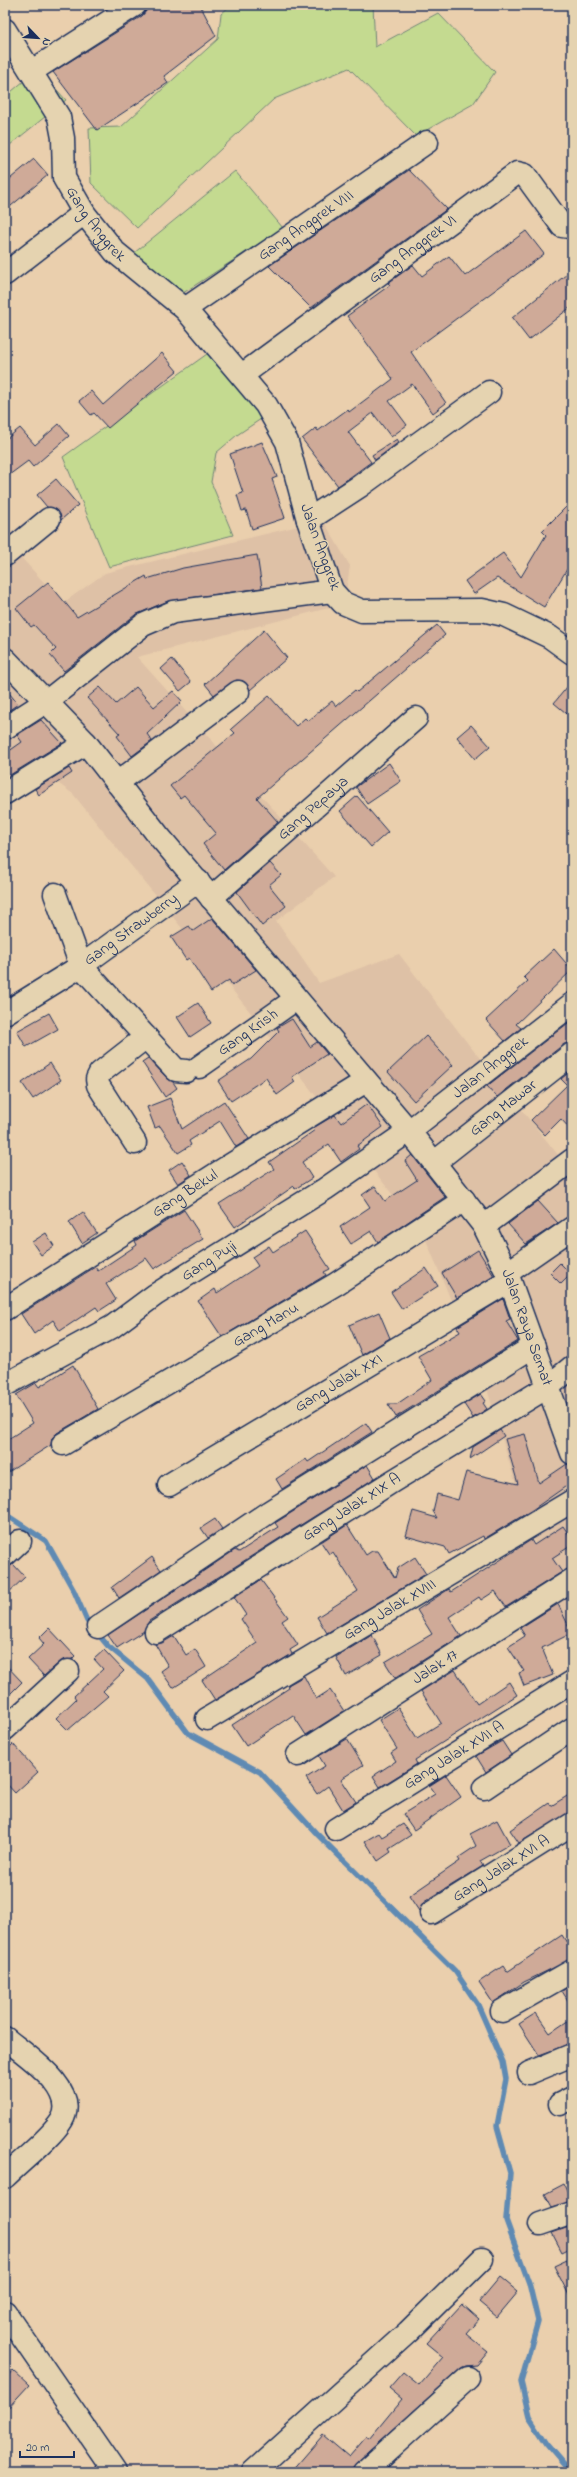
<svg xmlns="http://www.w3.org/2000/svg" width="577" height="2477" viewBox="0 0 577 2477" font-family="'Indie Flower',sans-serif">
<style>
.built{fill:#dec1a6}
.green{fill:#c4da90;stroke:#708477}
.lines{fill:none;stroke-linecap:round;stroke-linejoin:round}
.stream{stroke:#5f8ab3;stroke-width:5.5}
.building{fill:#cfaa98;stroke:#1b2f5e}
.minor-casing{stroke:#1b2f5e;stroke-width:25}
.minor{stroke:#e5d3b0;stroke-width:22}
.labels{text-anchor:middle;dominant-baseline:central;stroke-width:3;stroke-linejoin:round;paint-order:stroke}
.street-label{font-size:16px;fill:#1b2f5e;stroke:#e5d3b0}
</style>
<rect width="100%" height="100%" fill="#eacfad"/>
<filter id="ink" filterUnits="userSpaceOnUse"><feTurbulence type="fractalNoise" baseFrequency=".025" numOctaves="2"/><feDisplacementMap in="SourceGraphic" scale="8" xChannelSelector="R" yChannelSelector="G"/><feConvolveMatrix kernelMatrix="1 2 1 2 8 2 1 2 1" color-interpolation-filters="sRGB"/></filter>
<g filter="url(#ink)">
<path class="built" d="M323 520 350 566 344 604 137 657 334 877 276 921 319 983 399 954 469 1045 572 1172V1642L528 1525 485 1382 424 1235 259 1023 73 794 5 745V540L63 603 105 573Z"/>
<path class="green" d="M231 5H272L274 9 280 5H373L375 47 438 13 495 72 473 104 416 136 349 68 274 99 137 228 91 183 89 128 121 127 218 39 221 14Z
M38 69 66 100 5 149V97Z
M235 171 283 228 180 295 134 253Z
M207 354 264 417 237 435 216 453 211 482 233 535 109 567 63 457Z"/>
<g class="lines">
<path class="stream" d="M5 1514 46 1541 74 1591 87 1621 108 1646 148 1679 188 1733 260 1772 317 1834 455 1971 478 2005 503 2062 506 2079 497 2126 510 2173 506 2220 529 2283 538 2321 521 2382 529 2416 547 2444 571 2472"/>
</g>
<path class="building" d="M151 5H200L216 36 164 76 168 83 97 130 53 72 142 16Z
M34 159 48 175 5 211V183Z
M409 170 447 209 311 308 269 266Z
M526 231 544 254 411 352 446 403 433 413 412 384 389 401 407 425 391 437 373 413 348 432 371 462 338 486 302 439 316 428 318 431 348 409 349 412 393 379 347 316 390 285 388 283 413 265 422 276 449 256 465 276Z
M572 270V306L529 340 512 318Z
M162 353 177 371 108 428 94 413 91 415 79 401 91 391 103 405Z
M59 424 69 436 33 467 28 461 5 478V440L20 428 35 445Z
M397 439 399 442 375 460 372 455Z
M262 442 277 477 272 479 285 518 252 529 246 510 242 511 237 495 243 493 230 454Z
M56 479 78 505 61 520 58 511 47 507 37 495Z
M572 501V561L544 607 497 578 474 594 465 581 503 553 521 577 546 535 542 531Z
M257 555 262 588 168 601 135 615 64 671 50 655 56 649 34 625 31 627 16 608 48 582 77 617 146 576 147 579 183 568Z
M437 625 445 635 257 798 278 822 224 870 203 844 216 833 184 795 180 798 170 786 235 733 231 729 269 696 296 726 305 718 308 721 332 701 336 706 355 690 357 692Z
M264 630 287 658 250 690 243 681 236 680 214 695 205 684Z
M172 659 191 682 180 691 161 669Z
M572 681V718L554 703Z
M100 687 116 704 136 687 154 707 173 691 182 701 147 734 152 741 132 756 117 736 120 734 87 698Z
M5 688 18 704 5 713Z
M41 720 62 743 5 778V754L22 742 17 735Z
M471 725 490 746 475 759 457 737Z
M389 763 401 781 367 804 356 787Z
M69 768 72 773 39 795 35 789Z
M357 796 388 832 371 847 340 811Z
M270 863 281 875 269 885 286 906 262 926 237 892Z
M212 918 256 970 232 985 229 980 211 992 189 958 186 960 171 937 189 926 193 931Z
M554 949 572 970 516 1024 521 1028 505 1041 486 1020 528 981 524 977Z
M198 1003 211 1023 190 1037 177 1017Z
M49 1013 58 1029 26 1047 17 1031Z
M292 1019 310 1047 317 1042 327 1054 292 1077 295 1082 277 1095 266 1078 231 1101 218 1081 251 1059 279 1031 277 1028Z
M572 1020V1042L564 1044 497 1097 487 1086Z
M426 1036 453 1065 414 1101 388 1072Z
M148 1058 167 1078 173 1082 177 1088 165 1097 142 1062Z
M50 1063 61 1080 33 1099 22 1083Z
M572 1070V1131L561 1119 545 1135 531 1120 567 1085 561 1079Z
M170 1098 182 1129 224 1101 249 1139 236 1147 220 1121 189 1141 191 1145 178 1153 160 1126 155 1128 147 1107Z
M367 1104 383 1127 357 1146 359 1149 341 1162 329 1144 302 1162 312 1178 295 1189 294 1186 235 1227 219 1204 274 1169 269 1162 315 1130 313 1128 335 1115 341 1123Z
M412 1155 445 1197 378 1242 371 1231 351 1244 340 1227 370 1207 362 1195 375 1186 385 1201 417 1180 405 1161Z
M182 1161 191 1175 178 1184 169 1170Z
M538 1201 558 1223 526 1244 508 1224Z
M184 1210 203 1239 154 1269 146 1258 106 1284 116 1300 99 1311 96 1307 60 1331 53 1320 34 1334 21 1314 95 1267 98 1271 137 1245 135 1241Z
M83 1212 97 1233 82 1243 69 1222Z
M305 1231 330 1269 324 1272 326 1275 222 1337 198 1301 215 1289 217 1293 258 1266 252 1257 269 1246 273 1252Z
M46 1233 54 1246 41 1255 32 1242Z
M478 1250 494 1276 457 1298 442 1273Z
M560 1263 571 1274 561 1284 550 1273Z
M426 1268 438 1286 402 1309 391 1292Z
M503 1299 510 1319 506 1321 518 1341 396 1417 388 1404H397L432 1380 418 1356 460 1332 457 1327Z
M379 1312 390 1338 362 1355 349 1325Z
M73 1365 98 1409 57 1433 52 1438 51 1445 5 1474V1441L33 1423 16 1395 36 1383 39 1387Z
M481 1394 486 1401 483 1403 487 1409 473 1418 464 1404Z
M366 1423 372 1432 282 1489 276 1479 306 1459 308 1462Z
M500 1430 504 1436 470 1459 473 1447Z
M525 1434 539 1483 567 1464 572 1465V1482L532 1510 484 1539 483 1536 449 1554 445 1547 406 1536 413 1511 437 1518 433 1511 437 1494 458 1500 466 1472 518 1484 505 1439Z
M367 1465 375 1478 149 1621 144 1631 117 1648 108 1635 235 1550 239 1552 278 1527 275 1523Z
M215 1519 222 1529 208 1538 201 1528Z
M347 1525 366 1555 372 1551H378L395 1578 398 1568 415 1557 426 1574 327 1633 317 1617 358 1591 333 1552 329 1554 321 1542Z
M563 1526 572 1539V1545L552 1558 562 1572 506 1607 495 1591 481 1600 479 1597 449 1617 461 1636 395 1678 385 1662 432 1634 417 1610 449 1589 451 1592 531 1540 534 1545Z
M152 1557 161 1570 119 1598 112 1587Z
M13 1564 25 1577 5 1596V1567Z
M261 1580 288 1617 282 1621 298 1645 290 1650 292 1654 215 1700 202 1680 257 1643 241 1619 246 1615 234 1597Z
M558 1604 572 1633 542 1648 553 1675 524 1686 519 1673 524 1671 508 1647 525 1636 520 1628Z
M49 1628 75 1656 72 1659 60 1662 44 1676 28 1659 44 1644 39 1638Z
M372 1635 382 1655 346 1676 336 1657Z
M174 1636 186 1655 195 1649 206 1667 173 1688 161 1671 168 1666 155 1644 162 1643Z
M104 1650 124 1671 103 1691 108 1696 68 1730 56 1718 76 1699 74 1696 103 1669 94 1659Z
M5 1664 22 1682 5 1699Z
M455 1670 477 1704 509 1682 517 1695 415 1760 417 1764 380 1787 373 1776 396 1761 391 1753 397 1749 379 1720 398 1708 417 1738 441 1723 421 1691Z
M304 1676 316 1699 330 1690 344 1711 306 1735 293 1715 246 1746 232 1725 289 1688 288 1685Z
M347 1739 363 1765 341 1779 356 1802 343 1810 328 1786 317 1794 306 1778 325 1766 319 1756Z
M502 1741 511 1755 486 1772 476 1756Z
M13 1744 38 1772 15 1793 5 1782V1752Z
M446 1775 461 1797 414 1830 403 1814 435 1794 429 1786Z
M572 1793V1811L519 1843 510 1830 549 1803 551 1806Z
M497 1820 510 1844 480 1861 483 1866 424 1902 419 1911 409 1896 460 1861 458 1858 476 1846 470 1834Z
M403 1824 411 1835 389 1849 391 1852 378 1861 365 1841 379 1833 382 1837Z
M562 1935 572 1951V1959L524 1982 493 2003 479 1982 503 1966 507 1972Z
M572 1985V2007L562 1991Z
M536 2013 550 2033 572 2018V2043L539 2055 519 2024Z
M564 2184 572 2201 552 2207 545 2194Z
M572 2226V2247L562 2252 552 2233Z
M567 2260 572 2269V2301L554 2266Z
M500 2277 518 2292 497 2317 479 2302Z
M462 2304 479 2319 466 2334 488 2352 477 2365 466 2366 460 2369 356 2463 352 2472H291L323 2435 349 2457 367 2436 370 2438 402 2399 389 2388 403 2372 419 2385 443 2357 426 2343Z
M13 2370 29 2385 5 2411V2379Z"/>
<g class="lines">
<g class="minor-casing">
<g id="minor">
<path id="s1" d="M5 30 59 117 63 138 64 178 84 213 115 252 185 309 266 405 287 442 308 520 332 591 343 603 362 611 482 610 504 615 550 637 572 653"/>
<path d="M32 71 135 5"/>
<path d="M5 274 84 213"/>
<path id="s2" d="M185 309 427 142"/>
<path id="s3" d="M242 375 517 173 525 175 562 226 569 227 572 225"/>
<path d="M308 520 360 486 489 392"/>
<path d="M5 555 49 519"/>
<path id="s4" d="M5 659 86 743 158 835 409 1131 484 1226 507 1273 572 1453"/>
<path d="M5 728 47 701 143 625 173 612 332 591"/>
<path d="M117 783 238 692"/>
<path d="M5 793 86 743"/>
<path id="s5" d="M211 898 416 718"/>
<path d="M5 1013 81 966 55 894"/>
<path id="s6" d="M199 1067 296 999"/>
<path id="s7" d="M186 1071 176 1070 81 966 198 881"/>
<path d="M135 1143 98 1085 97 1079 100 1073 146 1037"/>
<path id="s8" d="M435 1162 572 1054"/>
<path d="M484 1226 572 1160"/>
<path d="M507 1273 572 1228"/>
<path id="s9" d="M5 1309 224 1169 366 1081"/>
<path id="s10" d="M5 1385 112 1327 155 1295 325 1189 409 1131 572 1004"/>
<path id="s11" d="M63 1444 336 1284 464 1200"/>
<path id="s12" d="M169 1485 509 1281"/>
<path d="M5 1555 20 1541"/>
<path d="M98 1627 269 1512 534 1346"/>
<path id="s13" d="M156 1632 393 1481 549 1386 572 1367"/>
<path id="s14" d="M207 1719 572 1501"/>
<path d="M5 1729 68 1671"/>
<path id="s15" d="M298 1755 572 1580"/>
<path d="M484 1788 572 1729"/>
<path id="s16" d="M336 1829 572 1682"/>
<path id="s17" d="M431 1913 572 1824"/>
<path d="M502 2011 572 1971"/>
<path d="M5 2038C25 2055 80 2089 62 2120 52 2137 20 2162 5 2177"/>
<path d="M529 2073 572 2055"/>
<path d="M560 2104 572 2098"/>
<path d="M540 2224 572 2213"/>
<path d="M5 2312 115 2472"/>
<path d="M253 2472 408 2332 482 2259"/>
<path d="M364 2472 468 2378"/>
</g>
</g>
<use href="#minor" class="minor"/>
</g>
</g>
<g class="labels">
<g class="street-label">
<text stroke="none"><textPath href="#s1" startOffset="220">Gang Anggrek</textPath></text>
<text stroke="none"><textPath href="#s2" startOffset="147">Gang Anggrek VIII</textPath></text>
<text stroke="none"><textPath href="#s3" startOffset="212">Gang Anggrek VI</textPath></text>
<text transform="translate(320 547) rotate(70)">Jalan Anggrek</text>
<text stroke="none"><textPath href="#s5" startOffset="136">Gang Pepaya</textPath></text>
<text stroke="none"><textPath href="#s7" startOffset="213">Gang Strawberry</textPath></text>
<text stroke="none"><textPath href="#s6" startOffset="60">Gang Krish</textPath></text>
<text stroke="none"><textPath href="#s10" startOffset="581">Jalan Anggrek</textPath></text>
<text stroke="none"><textPath href="#s8" startOffset="87">Gang Mawar</textPath></text>
<text stroke="none"><textPath href="#s9" startOffset="214">Gang Bekul</textPath></text>
<text stroke="none"><textPath href="#s10" startOffset="239">Gang Puji</textPath></text>
<text stroke="none"><textPath href="#s11" startOffset="235">Gang Manu</textPath></text>
<text stroke="none"><textPath href="#s4" startOffset="853">Jalan Raya Semat</textPath></text>
<text stroke="none"><textPath href="#s12" startOffset="198">Gang Jalak XXI</textPath></text>
<text stroke="none"><textPath href="#s13" startOffset="232">Gang Jalak XIX A</textPath></text>
<text stroke="none"><textPath href="#s14" startOffset="213">Gang Jalak XVIII</textPath></text>
<text stroke="none"><textPath href="#s15" startOffset="163">Jalak 17</textPath></text>
<text stroke="none"><textPath href="#s16" startOffset="139">Gang Jalak XVII A</textPath></text>
<text stroke="none"><textPath href="#s17" startOffset="83">Gang Jalak XVI A</textPath></text>
</g>
</g>
<rect width="577" height="2477" fill="none" stroke="#e5d3b0" stroke-width="20"/>
<rect x="10" y="10" width="557" height="2457" fill="none" stroke="#1b2f5e" stroke-width="1.5" filter="url(#ink)"/>
<g transform="translate(38 38) rotate(115)" stroke="#e5d3b0" stroke-width="3" paint-order="stroke">
<path d="M0-3L7 15L0 10L-7 15Z" fill="#1b2f5e"/>
<text y="-6" font-size="11" font-weight="bold" text-anchor="middle" fill="#1b2f5e">N</text>
</g>
<path d="M20 2451v6h54v-6" fill="none" stroke="#1b2f5e" stroke-width="2"/>
<text x="26" y="2451" font-size="12" fill="#1b2f5e" stroke="#e5d3b0" stroke-width="3" paint-order="stroke">20 m</text>
</svg>
